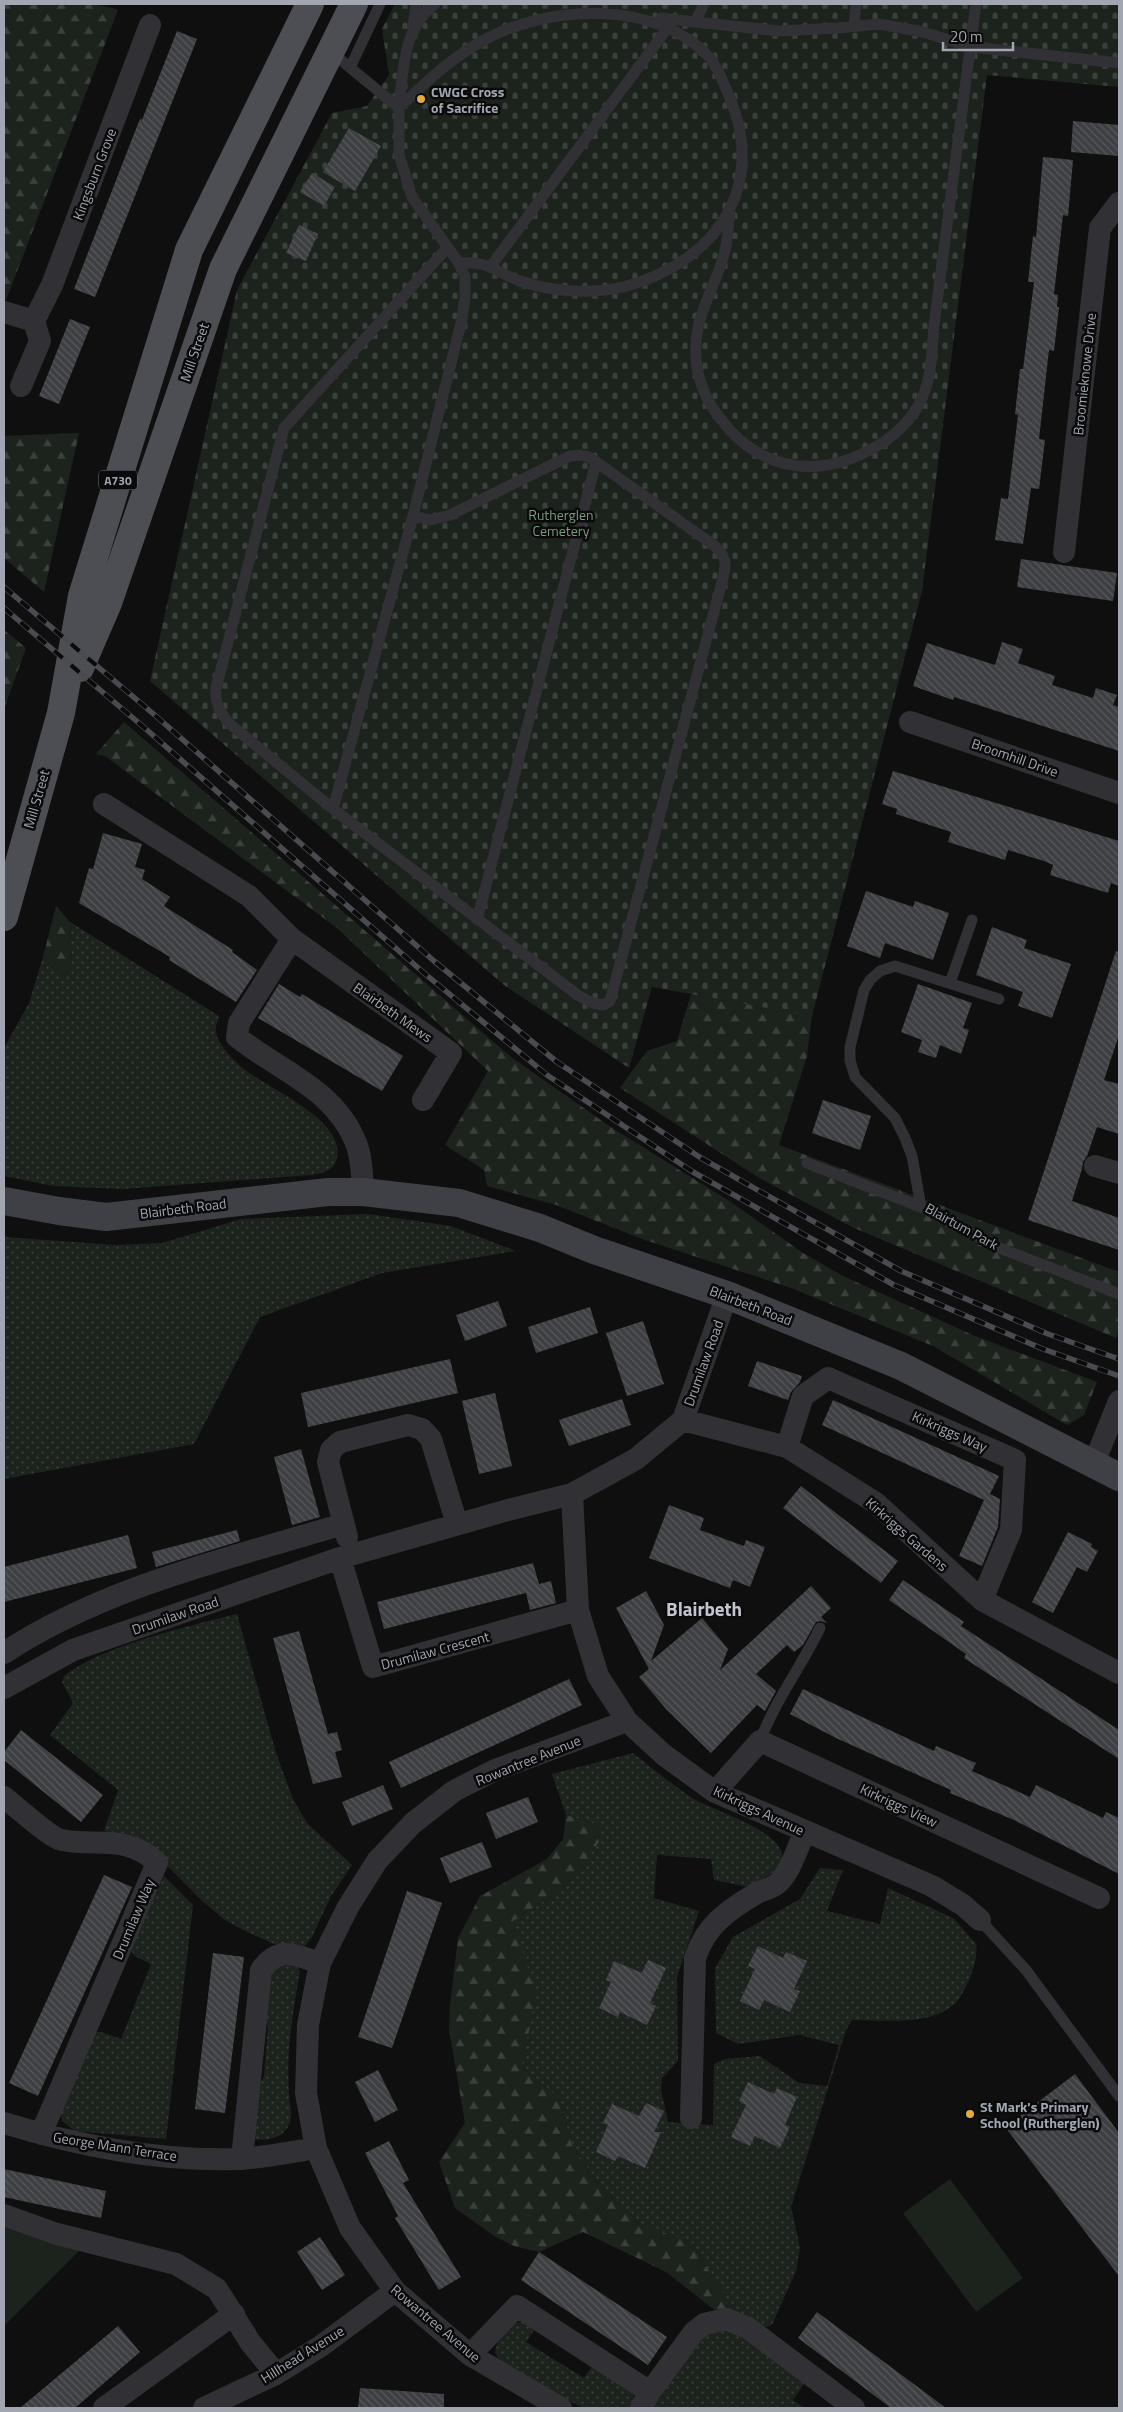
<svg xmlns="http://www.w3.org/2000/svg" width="1123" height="2412" viewBox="0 0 1123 2412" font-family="'Titillium Web',sans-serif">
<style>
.grass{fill:url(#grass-dots)}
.forest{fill:url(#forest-firs)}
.cemetery{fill:url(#cemetery-stones)}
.park{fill:#1c231d}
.building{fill:url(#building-back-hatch)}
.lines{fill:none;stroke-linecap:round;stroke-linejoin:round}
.lane{stroke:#313135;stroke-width:11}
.street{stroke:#313135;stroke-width:22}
.secondary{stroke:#3f4045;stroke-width:28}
.primary{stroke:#4d4e54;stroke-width:28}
.rail-casing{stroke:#4a4b50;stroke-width:5.5}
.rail{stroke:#0a0a0b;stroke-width:4;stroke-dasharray:11;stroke-linecap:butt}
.poi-dot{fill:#e2ac36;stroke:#0a0a0b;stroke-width:2}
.labels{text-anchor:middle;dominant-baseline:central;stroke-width:5;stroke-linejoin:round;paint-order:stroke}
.shield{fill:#0a0a0b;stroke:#74777e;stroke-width:1}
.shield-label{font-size:12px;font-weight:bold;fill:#a1a6b0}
.poi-label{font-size:14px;font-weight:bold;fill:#a1a6b0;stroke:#0a0a0b;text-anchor:start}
.street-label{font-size:14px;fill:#a1a6b0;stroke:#0a0a0b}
.park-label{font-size:14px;fill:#7a9a7c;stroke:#0a0a0b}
.district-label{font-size:19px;font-weight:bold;fill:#c2c5cd;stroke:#0a0a0b}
</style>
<defs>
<pattern id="grass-dots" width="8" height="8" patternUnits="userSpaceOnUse" patternTransform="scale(1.25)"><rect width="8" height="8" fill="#1c231d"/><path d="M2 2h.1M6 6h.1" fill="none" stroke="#3a403b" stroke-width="1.8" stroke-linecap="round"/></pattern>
<pattern id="forest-firs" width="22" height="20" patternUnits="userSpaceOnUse" patternTransform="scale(1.25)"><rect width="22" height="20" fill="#1c231d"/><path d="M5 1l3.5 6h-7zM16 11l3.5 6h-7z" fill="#3a403b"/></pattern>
<pattern id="cemetery-stones" width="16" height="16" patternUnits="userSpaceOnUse" patternTransform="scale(1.25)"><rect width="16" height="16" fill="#1c231d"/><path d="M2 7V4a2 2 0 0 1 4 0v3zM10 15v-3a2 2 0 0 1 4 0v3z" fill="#3a403b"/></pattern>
<pattern id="building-back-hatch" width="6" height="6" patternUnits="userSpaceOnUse" patternTransform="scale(1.25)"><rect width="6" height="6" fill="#3e3f43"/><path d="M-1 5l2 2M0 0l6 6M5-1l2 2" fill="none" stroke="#57585c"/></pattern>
</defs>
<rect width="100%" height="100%" fill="#0f0f10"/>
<path class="grass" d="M70 922 219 1016C218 1021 215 1026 216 1031 216 1041 230 1056 237 1063 259 1086 346 1117 337 1158 334 1171 323 1173 311 1175L123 1189 53 1186 4 1176V1048L29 1003 43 957 63 976 72 968Z
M368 1214 451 1226 516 1251 382 1273 260 1317 194 1444 4 1479V1237L116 1245 162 1243 241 1219Z
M237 1614 276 1753 293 1799 307 1823 352 1865 331 1896 312 1937 303 1948 277 1945 247 1932 225 1920 201 1900 148 1846 104 1831 118 1790 50 1735 73 1703 62 1682 64 1676C101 1646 189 1626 237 1614Z
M633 1753C652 1768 671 1784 691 1797 709 1810 787 1831 782 1859 780 1872 759 1881 749 1887L714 1880 711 1859 657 1855 654 1898 699 1911 677 1977 678 2061 662 2078 661 2090 668 2122 713 2125 714 2064 725 2059 760 2056 799 2083 827 2086 839 2045 799 2035 738 2044 716 2033 715 1968 733 1937 800 1899 820 1868 843 1870 827 1911 880 1924 888 1888 953 1918 976 1944C978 1956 973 1973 967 1984 963 1992 959 2001 952 2006 928 2026 881 2020 852 2020L846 2030 791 2207 800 2247 796 2271 772 2325 760 2329 738 2317 691 2242 642 2225 602 2189 572 2145 559 2098 522 2067 513 1921 555 1894 600 1825 566 1815 552 1774Z
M164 1876 193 1905 166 2139 75 2131 62 2121 61 2114 95 2032H101L121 2039 151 1964 135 1956 131 1951 134 1942Z
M281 1963 296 1966 300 1971C293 2012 286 2051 289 2093 289 2105 294 2115 288 2127 280 2139 267 2141 254 2139L257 2086 264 2077 268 2027 264 2019 272 1972Z
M526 2321 536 2327 526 2342 584 2378 593 2365 629 2388 634 2396 633 2408H583L504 2365 495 2353C497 2336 508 2322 526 2321Z
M721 2329 737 2331 804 2384 793 2400 805 2408H653L697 2342 703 2334Z"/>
<path class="forest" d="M4 4H95L118 10 6 300 4 299Z
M79 433 44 592 4 558V436Z
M4 630 26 648 4 709Z
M124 722 511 1057 612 1128 731 1202 803 1253 843 1276 975 1336 1097 1382 1084 1415 1067 1425 933 1346 791 1288 642 1239 556 1205 487 1186 484 1170 445 1145 488 1071 337 928 105 756 96 754Z
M56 906 70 922 72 968 63 976 43 957Z
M691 994 812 1015 807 1056 779 1145 1119 1272V1329L1116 1338 854 1228 761 1179 620 1088 647 1051 677 1041Z
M566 1815 600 1825 602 1837 589 1857 555 1894 513 1921 536 1994 522 2067 559 2098 572 2145 602 2189 642 2225 691 2242 738 2317 726 2319 666 2272 583 2232 539 2252 514 2246 494 2236 455 2208 439 2162 465 2123 449 2029 450 2005 458 1938 480 1896 547 1859 563 1839Z"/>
<path class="cemetery" d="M395 4H1119V87L987 75 922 591 812 1016 652 987 629 1068 504 985 150 681 237 290 332 113 367 106 389 75 382 29Z"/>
<path class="park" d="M950 2179 1023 2278 976 2312 903 2213Z
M4 2224 80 2250 4 2326Z"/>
<path class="building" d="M177 31 197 39 95 297 74 289 132 139 140 119 142 120Z
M1073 121 1119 125V156L1071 152Z
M349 128 381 146 355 191 323 172Z
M1043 157 1073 160 1068 216 1063 215 1054 294 1058 295 1057 307H1059L1054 351 1049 350 1039 439 1045 440 1039 489 1031 488 1023 544 995 540 1001 498 1008 499 1018 415 1015 414 1020 369H1023L1034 282H1028L1033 236 1036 237Z
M312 173 335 187 324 206 300 192Z
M299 225 318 234 306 261 286 253Z
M70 319 90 327 59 404 39 396Z
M1021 559 1117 573 1113 601 1017 587Z
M1002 642 1023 649 1018 663 1055 676 1052 685 1093 698 1096 688 1117 695 1113 705 1119 707V751L954 697 953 700 913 686 927 643 995 665Z
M893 771 1119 841V886L1111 883 1108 893 1050 875 1053 865 1044 861 1008 850 1005 860 948 842 951 832 896 814 897 809 882 804Z
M103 833 142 844 135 867 145 870 142 879 170 897 164 906 233 950 232 952 257 970 236 1002 169 960 170 957 79 903 89 868 93 869Z
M866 891 913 907 915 901 949 913 933 960 885 943 880 958 847 946Z
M992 927 1027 940 1024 948 1071 964 1052 1018 1018 1006 1023 992 976 975Z
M1116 951 1119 952V1035L1104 1080 1119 1084V1134L1097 1127 1087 1156 1083 1162 1082 1169 1072 1201 1119 1218V1250L1028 1220Z
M279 984 300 997 302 994 403 1056 382 1091 258 1018Z
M918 984 972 1003 963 1028 969 1030 961 1054 940 1045 936 1058 918 1052 922 1040 901 1032Z
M823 1100 871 1116 860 1150 812 1133Z
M498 1301 507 1326 465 1341 456 1315Z
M590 1307 598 1333 536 1353 528 1327Z
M643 1321 664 1384 627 1396 606 1333Z
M450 1359 458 1393 308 1427 301 1393Z
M757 1361 802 1376 800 1382 791 1392 788 1400 748 1386Z
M495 1393 512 1466 479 1474 462 1401Z
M622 1399 631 1425 569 1446 559 1420Z
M833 1400 999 1476 990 1494 1000 1499 998 1527 982 1566 959 1556 984 1500 822 1425Z
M301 1449 320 1517 292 1525 274 1457Z
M801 1486 898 1561 881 1583 783 1508Z
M669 1505 704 1518 700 1530 744 1546 746 1540 765 1547 750 1587 733 1580 730 1588 649 1558Z
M237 1530 240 1541 156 1567 152 1552Z
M1068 1532 1092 1544 1091 1547 1098 1551 1087 1572 1077 1567 1053 1613 1032 1602Z
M128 1535 137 1568 4 1602V1567Z
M533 1563 539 1584 551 1581 556 1603 530 1610 526 1593 384 1629 377 1602Z
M903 1580 964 1622 961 1626 1119 1730V1759L964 1658 966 1654 889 1600Z
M811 1586 831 1608 821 1617 827 1623 820 1621 816 1622 803 1645 794 1652 787 1645 756 1674 776 1691 765 1711 757 1705 711 1753 666 1709 639 1677 649 1669 616 1608 646 1591 664 1625 651 1661 702 1618 728 1649 720 1670Z
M299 1631 328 1734 337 1732 342 1750 335 1752 342 1777 313 1784 273 1638Z
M569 1679 582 1705 401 1788 389 1762Z
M803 1689 934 1751 936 1746 976 1763 972 1771 1030 1797 1036 1785 1103 1818 1106 1812 1119 1818V1874L1014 1820 950 1793 951 1790 836 1738 790 1714Z
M21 1730 103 1795 81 1822 4 1760V1752Z
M383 1785 393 1809 352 1826 342 1802Z
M528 1797 538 1822 496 1839 486 1813Z
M482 1842 492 1867 450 1883 440 1858Z
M104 1875 132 1887 38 2096 9 2083Z
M407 1891 442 1903 392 2048 358 2037Z
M758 1946 783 1958 786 1952 807 1961 794 1989 800 1991 790 2012 764 2000 759 2010 740 2001 755 1969 748 1966Z
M213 1953 244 1957 225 2113 195 2109Z
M648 1960 666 1968 650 2003 656 2006 647 2025 620 2012 618 2017 599 2008 611 1982 606 1980 614 1961 642 1973Z
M378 2070 398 2110 375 2122 355 2082Z
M1075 2074 1119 2133V2276L1005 2127Z
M748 2082 774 2094 777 2088 797 2097 785 2125 790 2127 780 2148 755 2136 750 2146 731 2137 746 2105 739 2101Z
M646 2103 664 2111 654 2132H661L645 2168 618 2156 615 2161 596 2152 608 2125 603 2123 612 2104 639 2116Z
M389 2141 409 2180 403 2183 461 2277 439 2290 395 2218 398 2216 365 2153Z
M4 2169 106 2191 101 2218 4 2197Z
M320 2237 345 2275 322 2290 297 2252Z
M539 2252 667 2337 648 2365 521 2280Z
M817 2312 946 2408H891L798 2338Z
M118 2326 140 2352 75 2408H20Z
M360 2388 444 2394V2408H358Z"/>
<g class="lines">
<path class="lane" d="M661 18 695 22 704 4
M695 22 779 31 838 28 879 24 923 32 971 47 1119 63
M854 26 856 4
M413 29 416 4
M327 60 342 61 399 108V154L412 197 459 263 465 277V297L462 319 413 516 333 809 231 725C220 713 215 705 216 688L284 428 447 248
M350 68 380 4
M399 108C425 83 453 56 486 39 551 4 658 0 710 58 719 69 724 85 730 98 767 188 716 261 627 286 593 295 550 292 517 280 492 270 489 261 459 263
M399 108C403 70 403 28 435 4
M730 213C728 226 728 241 724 254 713 296 690 319 697 367 700 387 708 403 720 418 757 468 813 480 868 451 888 441 906 427 918 406 932 383 932 351 934 325L976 4
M491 266 669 26
M333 809 579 996 593 1003 603 1005 610 1001 723 578C727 563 726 557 715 546L589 457 580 455 570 456 450 515 431 520 413 516
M477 920 596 462
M950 983 972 920
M999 999 895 966 880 971 870 980 864 990 850 1047V1060L855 1077 895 1118 905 1138 912 1156 921 1207 997 1247 1119 1294
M807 1163 921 1207
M760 1741C775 1701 801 1667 820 1628
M980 1920 1026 1970 1119 2096"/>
<path class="street" d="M4 312 34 321
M21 386 40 341 34 321 52 285 150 25
M1064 552 1100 228 1119 203
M910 722 1119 793
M104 804 249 896 292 939 451 1053 423 1100
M292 939 239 1023 237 1037C278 1070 335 1089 356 1143 362 1158 362 1176 363 1192
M1095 1166 1119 1173
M683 1420 787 1447 876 1503 982 1600 1119 1673
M787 1447 803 1396 828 1378 1015 1460 1011 1530 982 1600
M1094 1463 1119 1401
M572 1494 578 1610 598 1676 627 1721 664 1755 715 1792 932 1886 963 1905 980 1920
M347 1537 328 1462 331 1450 340 1442 408 1425 422 1429 431 1439 457 1524
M340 1558 373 1667 578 1610
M4 1653C106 1586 228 1559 343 1524
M4 1688 73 1650 340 1558 508 1510 572 1494 636 1459 683 1420 727 1295
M715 1792 760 1741 1099 1898
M4 1797C14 1805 52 1839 62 1840 97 1847 128 1834 157 1863L41 2134
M691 2118 695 1958C706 1925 728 1910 757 1893 763 1890 773 1888 778 1883 791 1871 797 1848 805 1832
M4 2123C79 2146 162 2162 241 2159 266 2157 292 2152 316 2148
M242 2159 261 1970C279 1945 294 1955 320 1963
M4 2215 57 2234 176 2264 217 2289 250 2342 276 2374
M470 2355 517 2306 650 2392
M104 2408 234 2314
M204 2408 276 2374 321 2346 395 2291
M561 2408 470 2355 395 2291 350 2228 316 2148 306 2093 308 2025 320 1963 348 1907 377 1861 413 1823 454 1791 495 1770 627 1721
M641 2408 650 2392 694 2332 704 2324 726 2319 748 2328 854 2408"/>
<path class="secondary" d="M4 1201 59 1211 106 1217 328 1192H363L459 1203 540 1228 594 1250 727 1295 901 1366 1119 1477"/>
<path class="primary" d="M80 668 108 603 223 269 354 4
M4 917 61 713 82 596 189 250 310 4"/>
<g class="rail-casing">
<path id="rail" d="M4 587 157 717 434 961 557 1062 701 1158 901 1271 1048 1334 1119 1359
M4 608 147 730 424 973 547 1075 693 1172 894 1285 1043 1349 1119 1376"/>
</g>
<use href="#rail" class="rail"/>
</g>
<g class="poi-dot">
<circle cx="421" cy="99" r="5"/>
<circle cx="970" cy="2114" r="5"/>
</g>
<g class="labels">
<rect class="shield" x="99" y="470.5" width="38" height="19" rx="4"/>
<g class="shield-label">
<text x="118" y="480">A730</text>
</g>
<g class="poi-label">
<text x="431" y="91">CWGC Cross<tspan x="431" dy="16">of Sacrifice</tspan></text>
<text x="980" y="2106">St Mark's Primary<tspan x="980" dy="16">School (Rutherglen)</tspan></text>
</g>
<g class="street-label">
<text transform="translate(94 174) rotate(-69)">Kingsburn Grove</text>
<text transform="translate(194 352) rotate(-71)">Mill Street</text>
<text transform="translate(1084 374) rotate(-84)">Broomieknowe Drive</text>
<text transform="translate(1015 757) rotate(19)">Broomhill Drive</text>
<text transform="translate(36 799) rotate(-74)">Mill Street</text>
<text transform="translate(393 1012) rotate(35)">Blairbeth Mews</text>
<text transform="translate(183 1208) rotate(-7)">Blairbeth Road</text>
<text transform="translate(962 1226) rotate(29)">Blairtum Park</text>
<text transform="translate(751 1305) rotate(21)">Blairbeth Road</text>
<text transform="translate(703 1363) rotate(-70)">Drumilaw Road</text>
<text transform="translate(950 1431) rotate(24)">Kirkriggs Way</text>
<text transform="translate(907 1534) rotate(41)">Kirkriggs Gardens</text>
<text transform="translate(175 1615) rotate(-19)">Drumilaw Road</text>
<text transform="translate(435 1650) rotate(-15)">Drumilaw Crescent</text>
<text transform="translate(528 1760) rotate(-22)">Rowantree Avenue</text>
<text transform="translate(899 1805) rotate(25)">Kirkriggs View</text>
<text transform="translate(759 1810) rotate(25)">Kirkriggs Avenue</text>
<text transform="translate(133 1919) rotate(-67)">Drumilaw Way</text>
<text transform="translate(115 2146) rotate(9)">George Mann Terrace</text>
<text transform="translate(436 2323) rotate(40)">Rowantree Avenue</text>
<text transform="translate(302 2354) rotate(-32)">Hillhead Avenue</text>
</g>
<g class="park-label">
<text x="561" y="514">Rutherglen<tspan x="561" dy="16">Cemetery</tspan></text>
</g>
<g class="district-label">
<text x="704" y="1608">Blairbeth</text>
</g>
</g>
<rect width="1123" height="2412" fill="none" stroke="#a1a6b0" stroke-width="10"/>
<path d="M943 42v8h70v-8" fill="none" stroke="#a1a6b0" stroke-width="2.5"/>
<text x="950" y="42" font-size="15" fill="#a1a6b0" stroke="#0a0a0b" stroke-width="4" paint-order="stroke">20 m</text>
</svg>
